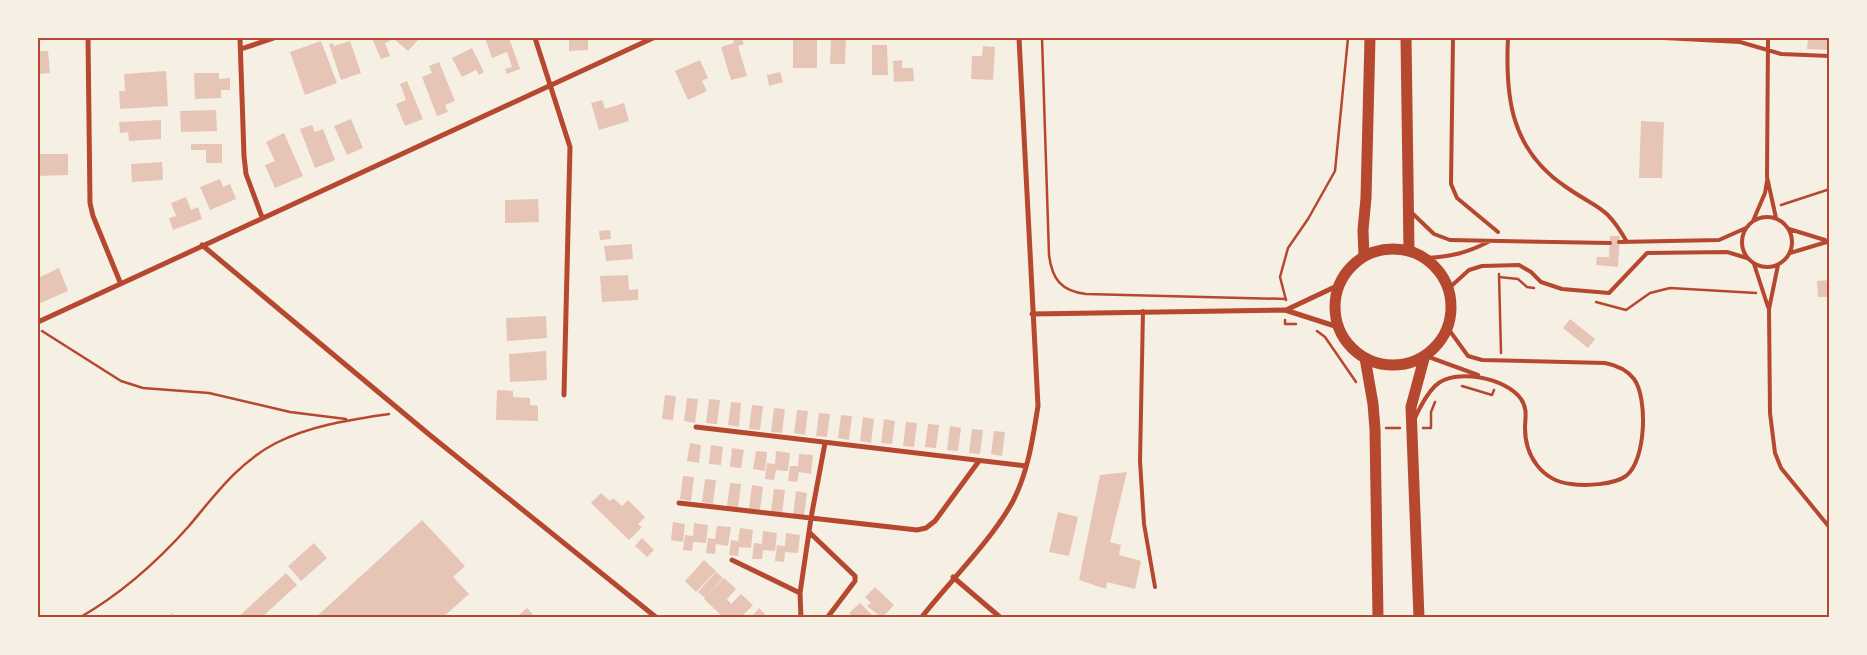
<svg xmlns="http://www.w3.org/2000/svg" width="1867" height="655" viewBox="0 0 1867 655" font-family="Inter,sans-serif">
<style>
.building{fill:#e6c5b7}
.lines{fill:none;stroke-linecap:round;stroke-linejoin:round}
.path{stroke:#b5482f;stroke-width:2.5}
.service{stroke:#b5482f;stroke-width:4}
.minor{stroke:#b5482f;stroke-width:5}
.primary{stroke:#b5482f;stroke-width:11}
.neatline{fill:none;stroke:#b5482f;stroke-width:2}
</style>
<rect width="100%" height="100%" fill="#f6efe4"/>
<path class="building" d="M372 38H413L418 40 408 51 394 39 385 43 390 56 381 59Z
M485 38H509L520 69 507 74 505 69 512 67 507 52 492 58Z
M569 38H588V50L569 51Z
M733 38H741L744 44 738 46 747 76 731 80 721 47 734 43Z
M793 38H817V68H793Z
M831 38H846L845 64H830Z
M965 38H978V40L965 39Z
M1808 38H1830V50L1807 49Z
M321 41 337 83 305 95 290 52Z
M350 41 361 73 341 80 329 44 333 43 334 46Z
M872 45H887L888 75H872Z
M983 46 995 47 993 80 971 79 972 56H982Z
M472 48 484 72 479 75 476 70 462 77 452 58Z
M38 51H48L50 73 38 74Z
M700 60 708 78 702 81 707 91 688 100 675 71Z
M902 60V68H913L914 81 894 82 893 61Z
M439 62 455 101 445 105 448 112 437 116 422 77 432 73 429 66Z
M166 71 168 106 120 109 119 91H125L124 74Z
M780 72 783 82 769 86 767 75Z
M194 73H219V79L230 78V90H221V98L195 99Z
M407 81 423 119 405 126 396 104 406 100 400 84Z
M602 100 605 109 624 103 629 121 599 130 591 103Z
M216 110 217 131 181 132 180 111Z
M351 119 363 148 347 155 334 126Z
M161 120V139L129 141 128 132 120 133 119 122Z
M1641 121 1664 122 1662 178H1639Z
M312 125 315 132 323 129 335 160 315 168 300 129Z
M284 133 303 176 275 188 265 165 275 161 266 142Z
M191 144H222V163H206V150H191Z
M38 154H68V175L38 176Z
M162 162 163 180 132 182 131 164Z
M220 179 223 187 230 184 236 199 210 210 200 187Z
M186 197 191 210 198 207 202 219 173 230 169 218 176 216 171 203Z
M538 199 539 222 505 223V200Z
M610 230 611 239 600 240 599 231Z
M1610 236H1620L1618 267 1596 265 1597 257H1609Z
M632 244 633 259 606 261 604 246Z
M59 268 68 291 38 304V278Z
M628 275 629 290 638 289V300L602 302 600 276Z
M1830 280V297H1818L1817 281Z
M546 316 547 338 507 341 506 318Z
M1570 319 1595 339 1588 348 1563 328Z
M546 351 547 380 510 382 509 354Z
M497 390 513 391V397L530 398V405L538 406V421L496 420Z
M665 395 676 396 673 420 662 419Z
M687 398 698 399 695 423 684 421Z
M709 399 720 400 717 424 706 423Z
M731 402 741 403 739 427 728 425Z
M752 405 763 406 760 430 749 429Z
M774 408 785 409 782 433 771 432Z
M797 410 808 411 805 435 794 433Z
M819 413 830 414 827 437 816 436Z
M841 415 852 416 849 440 838 438Z
M863 417 874 419 871 443 860 441Z
M884 419 895 421 892 444 881 443Z
M906 422 917 423 914 447 903 446Z
M928 424 939 425 936 448 925 447Z
M950 426 961 428 958 451 947 450Z
M972 429 983 430 980 454 969 453Z
M994 431 1005 432 1002 456 991 454Z
M690 443 701 445 699 463 687 461Z
M711 445 723 447 721 465 709 464Z
M732 448 744 450 741 468 730 467Z
M756 451 767 452 765 471 753 469Z
M776 451 790 453 788 471 776 470 774 480 765 479 767 463 775 464Z
M799 454 813 455 811 474 799 472 797 482 788 481 790 466H798Z
M1127 472 1110 542 1121 545 1119 555 1141 561 1135 589 1107 582 1106 589 1079 580 1100 475Z
M683 476 694 477 691 501 680 499Z
M705 479 716 480 713 504 702 502Z
M730 483 741 484 738 508 727 506Z
M752 485 763 487 760 510 749 509Z
M774 489 785 490 782 514 771 512Z
M796 491 807 493 804 516 793 515Z
M601 493 610 501 613 498 622 506 628 500 645 517 638 524 642 527 629 540 591 503Z
M1058 512 1078 517 1069 556 1049 552Z
M422 520 465 566 453 577 469 594 442 618H315Z
M673 522 685 524 683 542 671 540Z
M694 523 708 525 706 543 693 542 692 551 683 550 685 535 693 536Z
M717 526 731 527 728 546 716 544 715 554 706 553 708 538 715 539Z
M740 528 753 530 751 548 739 547 738 556 729 555 731 540 738 541Z
M763 531 777 533 775 551 763 550 762 559H752L754 543 762 544Z
M786 533 800 535 798 553 785 552 784 562 775 561 777 545 785 546Z
M642 538 654 550 647 557 635 546Z
M314 543 327 558 301 581 288 566Z
M704 560 716 571 696 592 685 581Z
M716 572 723 578 705 598 698 592Z
M286 573 297 585 261 618H237Z
M724 578 736 589 727 599 731 604 741 594 753 605 744 614 747 618H724L704 599Z
M875 587 894 605 882 618 867 606 871 603 865 597Z
M860 603 875 618H854L849 613Z
M527 608 536 618H516Z
M759 608 769 618H750Z
M172 613 177 618H167Z"/>
<g class="lines">
<path class="path" d="M1042 38 1049 255C1052 279 1061 291 1086 294L1286 299
M1781 205 1830 189
M1499 274 1501 353
M1499 277 1518 279 1527 287 1534 288
M1286 300 1280 277 1288 248 1308 219 1335 171 1348 38
M1596 302 1626 310 1650 293 1670 288 1756 293
M1285 320V324H1296
M42 331 121 381 143 388 209 393 290 412 346 419
M1317 331 1325 337 1356 382
M1462 386 1492 395 1494 390
M1386 428H1400
M1423 428H1431V412L1435 402
M79 618C121 594 157 562 189 526 215 495 239 462 276 443 312 425 350 420 389 414"/>
<path class="service" d="M1453 38 1451 184 1457 198 1498 232
M1508 38C1505 98 1511 150 1566 187 1599 210 1605 204 1627 242
M1664 38 1740 42 1781 54 1830 56
M1768 38 1767 177 1776 218
M1412 213 1434 234 1450 240 1610 243
M1742 242a25 25 0 1 1 50 0a25 25 0 1 1-50 0Z
M1753 221 1765 193 1767 181
M1789 229 1825 240
M1619 242 1719 240 1746 228
M1790 253 1830 241
M1426 258C1449 257 1467 253 1488 242
M1754 264 1768 307
M1778 265 1769 309 1770 413 1775 453 1781 468 1830 528
M1448 289 1469 270 1482 266 1519 265 1531 272 1541 282 1562 289 1609 293 1647 253 1727 252 1747 258
M1143 311 1140 461 1144 524 1155 587
M1426 356 1478 375
M1415 418C1420 407 1426 395 1435 386 1454 367 1507 378 1521 399 1528 409 1525 418 1525 428 1525 456 1542 481 1571 484 1586 486 1613 485 1626 476 1646 461 1648 398 1634 379 1627 370 1616 365 1605 363L1482 360 1468 356 1447 327"/>
<path class="minor" d="M88 38 90 203 93 216 120 282
M240 38 244 156 246 174 262 217
M535 38 570 147 564 395
M241 49 274 38
M202 245 431 436 657 618
M1286 310 1339 285
M1032 314 1285 310 1338 327
M38 322 653 38
M696 427 1026 466
M679 503 811 518 825 443
M809 532 811 518 917 530 926 528 935 521 979 461
M732 560 800 593
M953 577 1001 618
M801 618 800 593 809 532 855 576V581L827 618
M921 618C949 582 992 540 1013 501 1028 472 1033 438 1038 406L1019 38"/>
<path class="primary" d="M1406 38 1409 250
M1335 307a58 58 0 1 1 116 0a58 58 0 1 1-116 0Z
M1364 256 1363 230 1366 198 1370 38
M1365 358 1373 404 1375 429 1378 618
M1419 618 1411 407 1425 355"/>
</g>
<rect width="1867" height="655" fill="none" stroke="#f6efe4" stroke-width="78"/>
<rect x="39" y="39" width="1789" height="577" class="neatline"/>
</svg>
